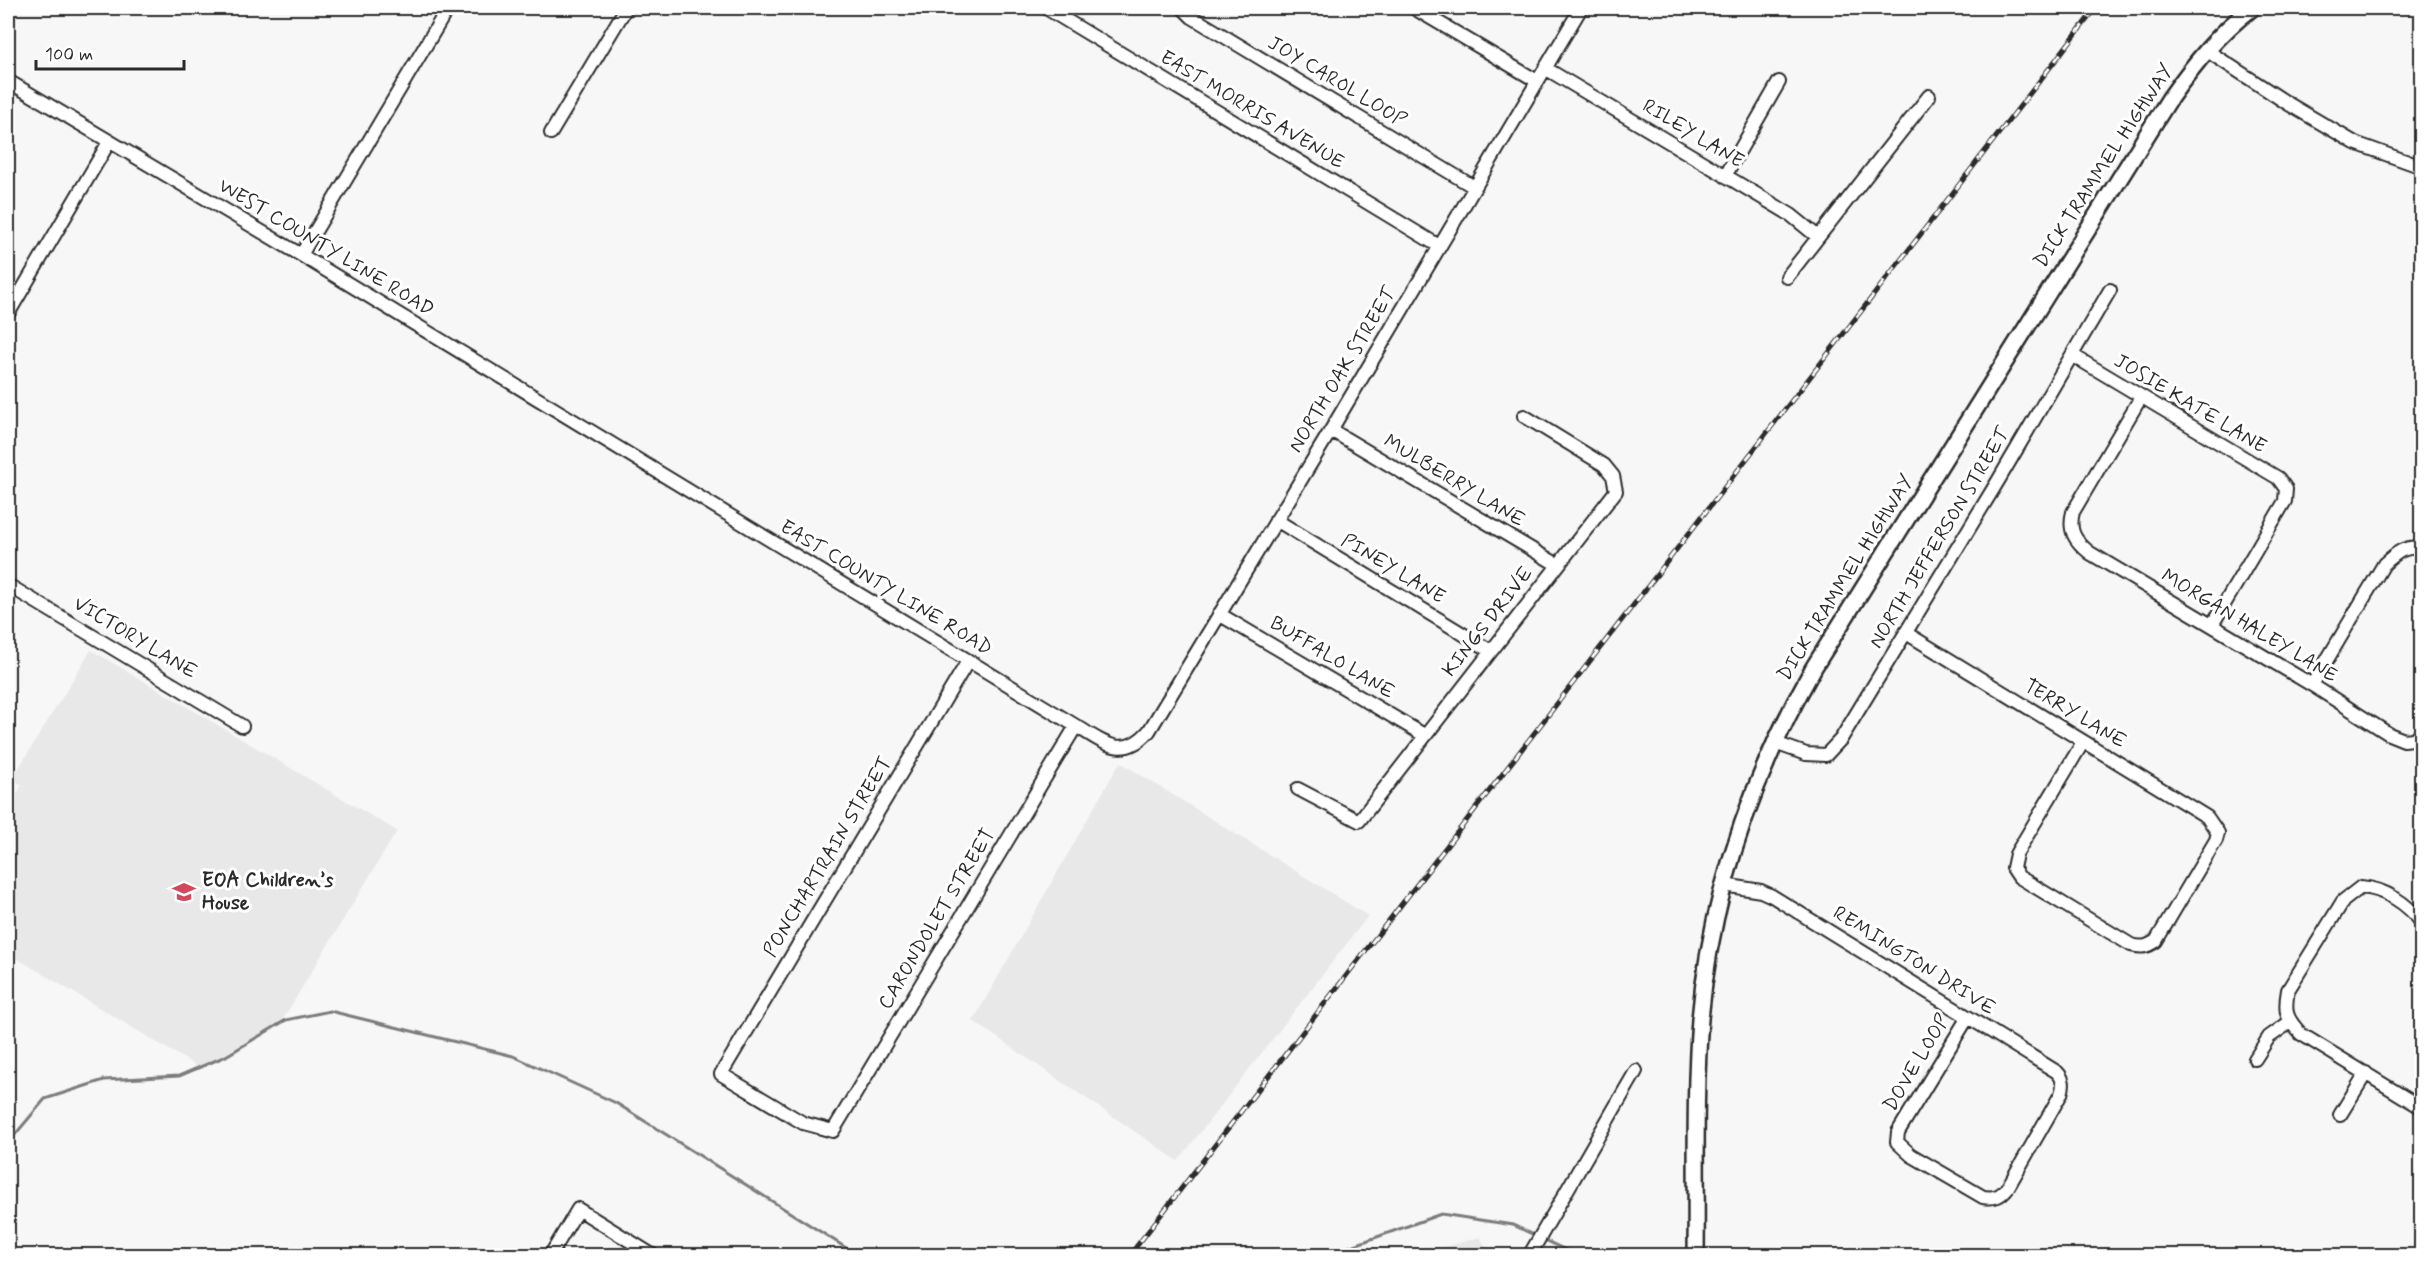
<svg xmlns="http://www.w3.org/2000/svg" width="2429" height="1263" viewBox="0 0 2429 1263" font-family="Mynerve,sans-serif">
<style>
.built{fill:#e8e8e8}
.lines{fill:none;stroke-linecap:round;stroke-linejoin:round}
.stream{stroke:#7b7b7b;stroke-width:3}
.minor-casing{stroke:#2b2b2b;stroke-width:16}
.major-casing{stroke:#2b2b2b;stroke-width:20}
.minor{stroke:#fff;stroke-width:12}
.major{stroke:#fff;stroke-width:15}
.rail-casing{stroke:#2b2b2b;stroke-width:5}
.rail{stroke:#fff;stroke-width:3;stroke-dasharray:9;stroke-linecap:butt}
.labels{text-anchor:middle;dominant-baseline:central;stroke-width:6;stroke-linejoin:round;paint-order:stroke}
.street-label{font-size:20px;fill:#2b2b2b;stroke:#fff}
.poi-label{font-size:20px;font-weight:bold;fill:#2b2b2b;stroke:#fff;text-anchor:start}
</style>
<rect width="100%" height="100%" fill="#f7f7f7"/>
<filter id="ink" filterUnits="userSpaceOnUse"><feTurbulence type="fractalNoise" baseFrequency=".0167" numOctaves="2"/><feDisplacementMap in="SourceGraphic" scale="12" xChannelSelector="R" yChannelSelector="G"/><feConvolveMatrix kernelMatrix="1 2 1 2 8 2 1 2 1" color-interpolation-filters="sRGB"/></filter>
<g filter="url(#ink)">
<path class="built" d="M91 650 397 831 280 1024 226 1056 198 1067 8 953V809L22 785 12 779Z
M1120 762 1368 916 1178 1161 973 1021Z
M1480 1237 1490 1255H1417Z"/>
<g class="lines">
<path class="stream" d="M8 1143 45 1099 104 1080 179 1076 226 1056 286 1020 330 1011 513 1056 616 1103 859 1256
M1547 1241 1578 1256
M1324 1256 1441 1214 1513 1225 1532 1234"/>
<g class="minor-casing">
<path id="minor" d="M1046 8 1439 246
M1183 8 1192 17 1474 187
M1414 8 1537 81
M2206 50 2287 103 2355 143 2422 167
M1545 68 1791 215 1818 237
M8 81 301 255 1076 726C1103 742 1123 761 1149 731L1331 430 1581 8
M551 133 626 8
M1725 176 1779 82
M301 255 448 8
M1787 277 1929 96
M8 314 109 142
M2072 355 2278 478 2286 489 2285 501 2212 625
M2141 397 2073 512C2068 531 2075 541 2090 553L2312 685 2389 734 2404 740 2413 739 2422 734
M1331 430 1558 565
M1276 520 1491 651
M8 585 242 726
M1219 614 1424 735
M1906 633 2207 817 2218 833 2216 840 2156 941C2147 947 2142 948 2131 945L2019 877 2013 868 2016 854 2083 742
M968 661 721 1074 803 1123 833 1131 1076 726
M2312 685 2384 564C2396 553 2405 545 2422 548
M1775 743 1806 754 1826 755 1841 739 1998 481 2110 290
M1298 789 1359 821 1616 491 1613 476 1604 465 1524 416
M1724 885 1761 891 1772 896 2057 1072C2064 1079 2064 1085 2061 1094L2008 1187C2001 1196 1995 1199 1983 1197L1911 1155 1897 1142 1898 1132 1968 1017
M2422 923C2407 903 2385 889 2361 887L2343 901 2288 990C2284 1012 2286 1018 2301 1034L2422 1108
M2255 1059 2269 1037 2290 1022
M2340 1115 2366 1073
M550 1256 578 1209 654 1256
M1529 1256 1636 1071"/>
</g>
<g class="major-casing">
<path id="major" d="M1696 1256C1697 1177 1694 1097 1700 1019 1711 895 1753 775 1814 667L2170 98C2194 64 2219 33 2252 8"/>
</g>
<use href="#minor" class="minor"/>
<use href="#major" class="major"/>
<g class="rail-casing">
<path id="rail" d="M1129 1256 2096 8"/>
</g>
<use href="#rail" class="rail"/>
</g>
</g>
<defs>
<g id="school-bare" transform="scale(1.8)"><path d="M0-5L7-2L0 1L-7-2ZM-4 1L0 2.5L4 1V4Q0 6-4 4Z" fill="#d1495b" stroke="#fff" stroke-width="2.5" paint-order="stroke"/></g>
</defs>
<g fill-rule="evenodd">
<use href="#school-bare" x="184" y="892"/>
</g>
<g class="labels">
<g class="street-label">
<text transform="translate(1337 82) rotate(31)">JOY CAROL LOOP</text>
<text transform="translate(1252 110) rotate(31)">EAST MORRIS AVENUE</text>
<text transform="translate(1693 134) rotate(31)">RILEY LANE</text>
<text transform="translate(2104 166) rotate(-57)">DICK TRAMMEL HIGHWAY</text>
<text transform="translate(326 248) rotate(31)">WEST COUNTY LINE ROAD</text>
<text transform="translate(1343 370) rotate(-59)">NORTH OAK STREET</text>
<text transform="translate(2190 404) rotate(31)">JOSIE KATE LANE</text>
<text transform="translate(1454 481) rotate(31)">MULBERRY LANE</text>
<text transform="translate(1940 538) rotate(-59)">NORTH JEFFERSON STREET</text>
<text transform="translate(1393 569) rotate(31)">PINEY LANE</text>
<text transform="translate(1846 578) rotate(-58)">DICK TRAMMEL HIGHWAY</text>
<text transform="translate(886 588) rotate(31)">EAST COUNTY LINE ROAD</text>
<text transform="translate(1488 622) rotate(-52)">KINGS DRIVE</text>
<text transform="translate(2249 626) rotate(31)">MORGAN HALEY LANE</text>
<text transform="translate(135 638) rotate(31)">VICTORY LANE</text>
<text transform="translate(1332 658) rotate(31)">BUFFALO LANE</text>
<text transform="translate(2075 714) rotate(31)">TERRY LANE</text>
<text transform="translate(828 857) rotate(-59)">PONCHARTRAIN STREET</text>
<text transform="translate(937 919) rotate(-59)">CARONDOLET STREET</text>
<text transform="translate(1914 961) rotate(32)">REMINGTON DRIVE</text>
<text transform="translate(1917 1063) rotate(-59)">DOVE LOOP</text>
</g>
<g class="poi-label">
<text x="202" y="880">EOA Children’s<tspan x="202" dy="23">House</tspan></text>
</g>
</g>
<rect width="2429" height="1263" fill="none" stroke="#fff" stroke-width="30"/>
<rect x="15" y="15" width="2399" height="1233" fill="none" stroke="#2b2b2b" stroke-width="2" filter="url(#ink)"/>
<path d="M36 60v9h148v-9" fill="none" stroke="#2b2b2b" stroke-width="3"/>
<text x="45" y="60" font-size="18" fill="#2b2b2b" stroke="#ffffff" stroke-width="4.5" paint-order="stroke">100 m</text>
</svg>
